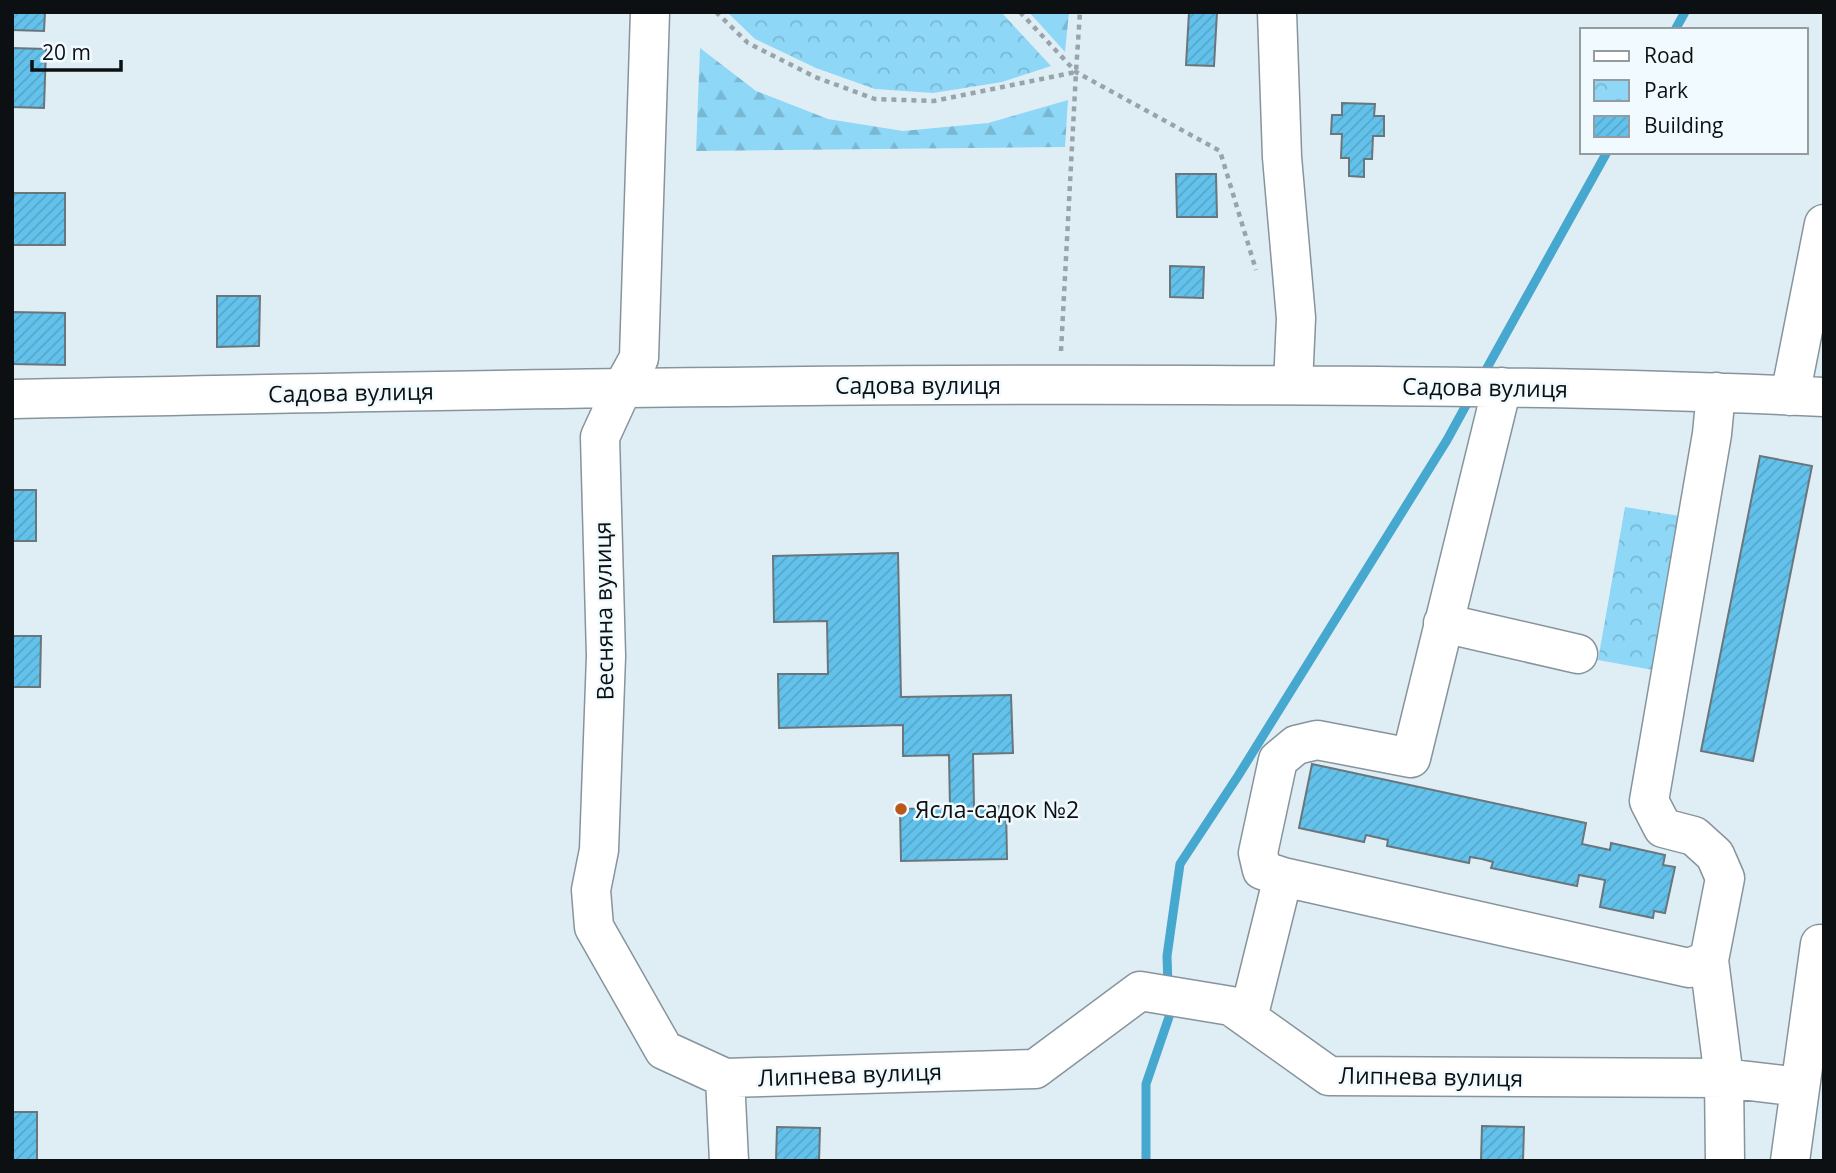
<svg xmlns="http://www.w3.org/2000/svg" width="1836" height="1173" viewBox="0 0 1836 1173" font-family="'Open Sans',sans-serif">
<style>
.forest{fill:url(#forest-firs)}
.park{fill:url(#park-crowns)}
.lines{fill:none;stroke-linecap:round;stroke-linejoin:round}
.stream{stroke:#46a7cf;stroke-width:9}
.building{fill:url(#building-hatch);stroke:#69767c;stroke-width:2}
.minor-casing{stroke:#87949b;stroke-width:41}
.path{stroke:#99a4aa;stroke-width:4.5;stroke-dasharray:5 5;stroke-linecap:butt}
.minor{stroke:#fff;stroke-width:38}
.poi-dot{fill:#b95818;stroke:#f1fafe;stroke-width:2.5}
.labels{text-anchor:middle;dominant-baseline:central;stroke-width:5;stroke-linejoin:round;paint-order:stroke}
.street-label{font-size:23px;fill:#0c1013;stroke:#f1fafe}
.poi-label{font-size:23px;fill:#0c1013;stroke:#f1fafe;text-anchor:start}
</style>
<defs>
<pattern id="forest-firs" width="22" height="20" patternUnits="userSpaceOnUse" patternTransform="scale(1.75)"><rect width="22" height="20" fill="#8ed7f7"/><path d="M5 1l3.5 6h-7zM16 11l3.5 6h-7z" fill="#79b8d3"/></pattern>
<pattern id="park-crowns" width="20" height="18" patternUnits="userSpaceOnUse" patternTransform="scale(1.75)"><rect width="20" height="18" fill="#8ed7f7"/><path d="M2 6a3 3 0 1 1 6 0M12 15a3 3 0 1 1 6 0" fill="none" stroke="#79b8d3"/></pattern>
<pattern id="building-hatch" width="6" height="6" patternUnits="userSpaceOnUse" patternTransform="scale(1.75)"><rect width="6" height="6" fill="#63c2eb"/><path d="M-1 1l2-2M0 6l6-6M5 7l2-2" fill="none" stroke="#55a6c9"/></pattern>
</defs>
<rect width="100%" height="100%" fill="#dfeef5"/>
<path class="forest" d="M1029 12H1069L1065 52Z
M700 48 756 91 828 119 903 131 988 123 1068 100 1065 147 696 151Z"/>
<path class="park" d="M727 12H1001L1051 66 1002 82 933 93 875 89 816 68 755 39Z
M1625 507 1692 518 1664 672 1598 660Z"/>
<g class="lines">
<path class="stream" d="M1675 30 1685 12
M1482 377 1607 152
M1168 987 1167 956 1180 864 1238 776 1447 440 1470 398
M1146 1161V1084L1169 1017 1168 1004"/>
</g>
<path class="building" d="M12 12H45L44 31 12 30Z
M1189 12H1217L1214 66 1186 65Z
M12 48 46 49 44 108 12 107Z
M1342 103 1375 104 1374 116H1384V136H1373L1372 159H1364V177L1349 176V158H1341L1342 134H1331L1332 115H1342Z
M1176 174H1216L1217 217H1177Z
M12 193H65V245H12Z
M1170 266 1204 267 1203 298 1170 297Z
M217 296H260L259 346 217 347Z
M12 312 65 313V365L12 364Z
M1760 456 1812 466 1753 761 1701 751Z
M12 490H36V541H12Z
M898 553 901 697 1011 695 1013 753 973 754 974 807 1006 806 1007 859 901 861 900 809 950 808 949 755 903 756V725L779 728 778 674H828L827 621 774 622 773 556Z
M12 636H41L40 687H12Z
M1312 764 1586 823 1582 844 1610 850 1611 843 1665 855 1663 865 1675 867 1665 913 1654 911 1653 918 1600 907 1605 880 1579 875 1577 886 1491 868 1493 862 1482 859 1470 857 1469 863 1387 846 1388 840 1366 835 1364 842 1299 828Z
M12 1112H37V1161H12Z
M1482 1126 1524 1127 1523 1161H1481Z
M777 1127 820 1128 819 1161H776Z"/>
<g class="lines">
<g class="minor-casing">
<path id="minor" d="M650 12 639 358 623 387 600 437 606 656 599 850 591 890 594 927 664 1050 725 1078 729 1161
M1277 12 1282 157 1296 318 1293 385
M1790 396 1824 224
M12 399C410 391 807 383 1205 385 1411 386 1618 387 1824 397
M1443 623 1578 654
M1283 877 1689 968 1709 960 1725 878 1715 855 1694 836 1663 828 1649 801 1712 434 1716 392
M1709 960 1724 1078 1725 1161
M1248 1018 1283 877 1262 870 1258 853 1278 760 1296 745 1317 740 1411 758 1502 387
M725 1078 1035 1069 1140 991 1231 1006 1329 1076 1724 1078 1800 1087
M1790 1161 1820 944 1824 945"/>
</g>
<path class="path" d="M716 12 748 43 815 77 875 99 934 101 1076 72 1080 12
M1020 12 1076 72 1220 151 1256 270
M1061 351 1076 72"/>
<use href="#minor" class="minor"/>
</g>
<circle class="poi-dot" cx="901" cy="809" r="7"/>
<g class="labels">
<g class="street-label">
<text x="918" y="385">Садова вулиця</text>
<text transform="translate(1485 387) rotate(1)">Садова вулиця</text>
<text transform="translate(351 392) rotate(-1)">Садова вулиця</text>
<text transform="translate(603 611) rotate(-91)">Весняна вулиця</text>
<text transform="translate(850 1074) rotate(-2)">Липнева вулиця</text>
<text transform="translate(1431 1076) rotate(1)">Липнева вулиця</text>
</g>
<g class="poi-label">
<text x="915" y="809">Ясла-садок №2</text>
</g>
</g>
<rect width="1836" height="1173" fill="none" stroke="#0c1013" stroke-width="28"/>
<rect x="1580" y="28" width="228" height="126" fill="#f1fafe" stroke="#959ca0" stroke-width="2"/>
<rect x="1594" y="51" width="35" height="10" fill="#ffffff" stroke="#959ca0" stroke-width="2"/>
<text x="1644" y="63" font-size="21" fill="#0c1013">Road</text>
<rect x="1594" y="80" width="35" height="21" fill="url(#park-crowns)" stroke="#959ca0" stroke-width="2"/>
<text x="1644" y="98" font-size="21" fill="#0c1013">Park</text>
<rect x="1594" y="116" width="35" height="21" fill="url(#building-hatch)" stroke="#959ca0" stroke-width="2"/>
<text x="1644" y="133" font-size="21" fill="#0c1013">Building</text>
<path d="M32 60v10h89v-10" fill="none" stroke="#0c1013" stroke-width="3.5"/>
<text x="42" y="60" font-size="21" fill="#0c1013" stroke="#f1fafe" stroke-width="5" paint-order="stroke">20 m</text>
</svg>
